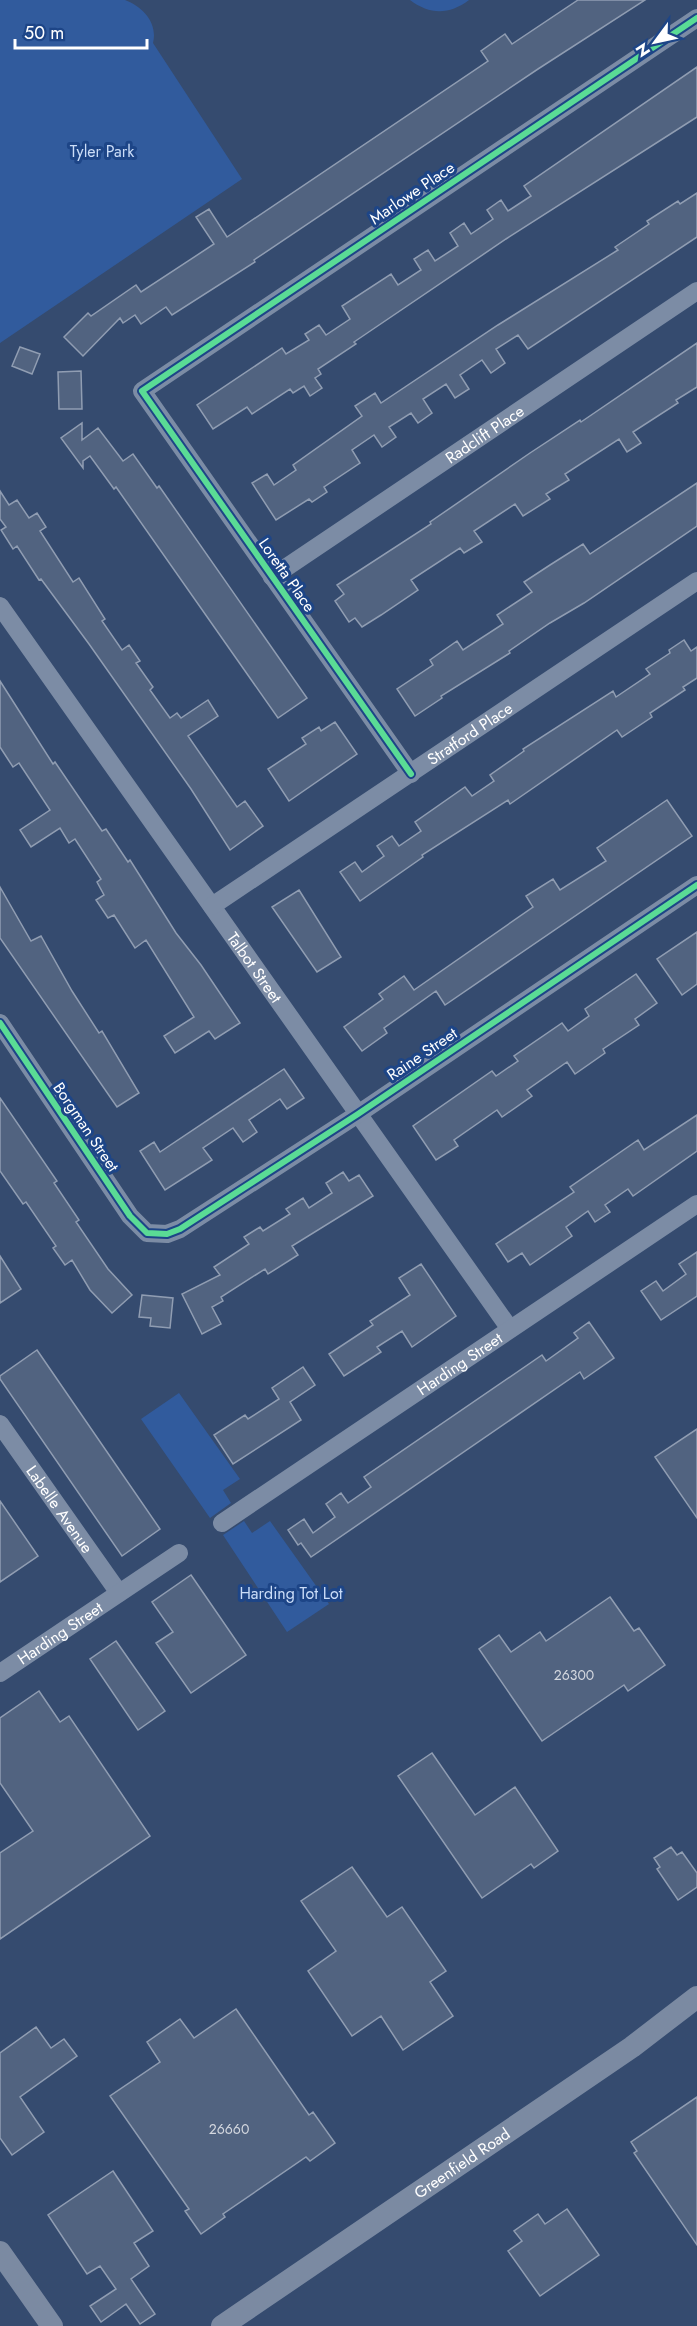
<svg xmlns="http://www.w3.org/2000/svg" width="697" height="2326" viewBox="0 0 697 2326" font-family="Jost,sans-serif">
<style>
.green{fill:#315b9d}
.building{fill:#516380;stroke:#909db2;stroke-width:1.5}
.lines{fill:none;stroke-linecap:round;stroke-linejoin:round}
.minor{stroke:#7c8ca5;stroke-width:18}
.major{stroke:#7b8aa2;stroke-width:22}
.cycleway-casing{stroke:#1d4587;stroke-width:10}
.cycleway{stroke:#5adb95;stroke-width:6}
.labels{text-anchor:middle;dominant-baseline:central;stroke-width:6;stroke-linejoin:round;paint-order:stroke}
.number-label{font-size:14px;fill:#d4d8df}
.park-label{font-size:16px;fill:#cbddf8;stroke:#1d4587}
.street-label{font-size:16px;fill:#fff;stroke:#1d4587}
</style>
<rect width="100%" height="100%" fill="#354b6f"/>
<path class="green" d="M0 0H125C143 7 158 23 153 43L242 179 0 343Z
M410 0H469C449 15 430 15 410 0Z
M179 1393 240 1479 223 1490 231 1503 210 1518 141 1419Z
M244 1521 252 1533 270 1521 329 1604 287 1632 223 1535Z"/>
<path class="building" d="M578 0H645L538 69 254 260 255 262 172 315 166 307 141 324 135 315 123 323 120 318 83 356 64 337 88 313 91 316 136 285 141 292 214 244 196 217 209 209 227 237 488 61 481 51 505 34 512 44Z
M697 67V117L506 239 354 342 356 344 318 369 321 374 315 378 322 388 310 396 304 386 293 393 290 389 252 414 247 407 213 429 197 405 282 348 286 354 309 340 305 334 319 325 326 335 350 319 342 306 391 274 398 285 421 270 414 259 428 250 435 261 458 246 450 233 464 223 471 234 493 219 487 210 501 200 508 211 531 196 524 186Z
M697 193V237L528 349 518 335 496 349 505 363 491 373 482 360 460 375 469 389 455 398 446 384 423 399 432 413 418 423 411 413 389 427 396 437 382 447 374 435 352 450 360 463 324 487 327 492 312 502 309 499 276 520 252 483 267 474 274 485 296 470 293 465 362 416 355 406 375 393 381 403 498 325 618 250 615 247 649 224 647 221 678 201 680 204Z
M697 343V387L676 400 678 403 633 432 641 443 627 452 619 439 565 474 569 480 546 494 550 499 523 516 515 504 474 531 482 542 464 553 460 548 411 580 418 590 381 615 362 627 355 618 349 622 335 601 344 594 337 585 431 524 430 522 530 453 580 420 581 422Z
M20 347 40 354 32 374 12 366Z
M81 371 82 409H59L58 372Z
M82 423V440L98 428 123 461 133 454 157 488 159 486 307 698 278 718 116 487 114 489 90 456 83 461V468L61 438Z
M697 483V526L584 603 550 623 509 651 510 653 441 696 442 698 415 716 397 689 433 665 430 660 457 641 463 650 503 624 497 615 532 592 524 582 550 565 583 544 590 554Z
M0 491 9 505 17 500 29 518 37 513 46 527 40 531 73 582 79 578 105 619 102 621 122 650 129 645 140 661 136 663 153 687 150 690 170 718 177 713 181 718 208 700 218 716 188 736 237 807 245 801 263 826 230 850 191 789 89 644 41 579 39 580 17 546 13 549 1 530 6 527 0 519Z
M684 640 691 651 697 647V678L683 687 685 690 650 713 652 717 622 737 617 730 510 804 508 800 422 855 423 857 360 901 340 872 355 862 362 872 384 856 377 846 392 836 399 846 421 831 415 822 465 787 472 796 494 781 490 775 524 751 523 749 613 691 616 697 650 674 646 669 670 653 669 650Z
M0 681 53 764 55 762 102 831 106 829 128 862 130 860 176 933 201 965 240 1023 215 1039 209 1031 175 1053 164 1036 194 1017 146 940 135 948 114 915 108 918 96 900 104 895 97 882 101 879 75 839 69 843 60 828 31 847 20 830 50 810 19 763 13 767 0 747Z
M335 722 357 754 289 801 268 769 306 744 302 738 319 727 321 731Z
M667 800 692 836 445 1005 436 991 384 1028 387 1033 362 1051 344 1027 383 999 379 994 404 976 414 990 533 907 526 896 553 879 560 890 606 861 597 848Z
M0 887 31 941 41 936 72 991 99 1033 102 1031 139 1093 117 1107 0 938Z
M299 890 341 957 317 972 272 907Z
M697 932V984L682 995 657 959Z
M636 974 657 1003 635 1019 639 1025 603 1049 605 1053 575 1074 567 1062 527 1090 532 1096 502 1117 497 1110 454 1140 458 1146 436 1160 413 1126 492 1071 496 1076 518 1061 514 1056 562 1023 568 1031 589 1016 585 1009Z
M284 1069 304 1098 287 1109 280 1099 249 1120 257 1132 243 1142 233 1128 203 1148 212 1160 165 1190 140 1151 154 1142 160 1152Z
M0 1098 57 1181 54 1183 79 1220 76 1222 108 1269 132 1295 112 1313 90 1290 72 1260 65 1265 53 1248 56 1246 26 1202 23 1204 0 1171Z
M697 1115V1151L633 1196 628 1189 605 1205 610 1212 595 1222 588 1211 566 1227 572 1236 530 1265 522 1253 508 1262 496 1244 574 1192 570 1187 638 1140 644 1150Z
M343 1172 349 1181 359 1175 373 1196 292 1246 298 1255 268 1274 265 1269 221 1297 223 1301 212 1307 221 1324 202 1334 182 1294 220 1275 214 1267 249 1244 244 1237 260 1227 263 1231 290 1214 286 1209 303 1198 309 1208 332 1193 326 1183Z
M697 1252V1296L661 1320 641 1291 656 1281 663 1291 686 1274 679 1264Z
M0 1256 21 1289 0 1303Z
M421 1264 456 1316 412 1347 402 1331 377 1347 381 1352 344 1376 329 1354 373 1325 370 1321 410 1295 399 1278Z
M142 1295 173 1298 170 1328 150 1326 151 1318 139 1317Z
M589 1322 614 1358 584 1379 580 1372 311 1557 301 1543 298 1545 288 1530 304 1519 313 1533 335 1517 326 1504 341 1493 348 1503 371 1487 364 1477 542 1355 546 1361 578 1338 574 1333Z
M37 1350 160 1529 122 1556 0 1379V1376Z
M303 1367 315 1385 290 1402 301 1420 233 1464 214 1435 245 1415 248 1419 279 1399 272 1388Z
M697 1429V1518L655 1457Z
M0 1501 38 1556 0 1582Z
M191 1575 246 1655 191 1693 156 1643 173 1632 152 1602Z
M610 1597 634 1631 639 1628 665 1665 628 1691 624 1685 542 1741 479 1649 499 1635 511 1652 540 1632 546 1641Z
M116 1641 165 1711 138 1730 90 1659Z
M39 1691 60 1722 69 1716 150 1836 0 1939V1853L33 1831 0 1783V1718Z
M432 1753 475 1815 515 1787 558 1851 534 1868 531 1864 482 1898 398 1776Z
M671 1847 677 1855 682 1852 697 1873V1887L678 1900 657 1869 660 1867 654 1858Z
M352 1867 387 1917 402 1907 446 1971 430 1982 453 2016 403 2050 381 2016 352 2036 308 1971 336 1951 301 1901Z
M236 2009 309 2115 313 2112 335 2143 310 2161 306 2157 223 2214 225 2217 201 2234 185 2211 189 2209 110 2096 160 2062 147 2042 180 2019 194 2038Z
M36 2027 51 2048 64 2039 77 2056 20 2097 44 2132 12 2155 0 2138V2053Z
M697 2097V2245L634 2153 637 2151 631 2142Z
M113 2171 153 2231 134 2243 149 2266 131 2279 155 2314 140 2324 126 2304 101 2322 90 2306 116 2289 100 2266 87 2274 48 2215Z
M567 2209 599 2255 540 2296 508 2251 522 2241 514 2231 538 2214 545 2224Z"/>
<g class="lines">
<g class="minor">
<path id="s1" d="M272 577 697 291"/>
<path id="s2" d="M0 606 510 1329"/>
<path d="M411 774 142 391 697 18"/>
<path id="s3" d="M212 906 697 581"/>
<path d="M0 1023 130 1216 147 1233 167 1234 180 1229 358 1114 697 885"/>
<path id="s4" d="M0 1424 119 1593"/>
<path id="s5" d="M222 1523 697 1204"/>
<path id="s6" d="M0 1673 179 1553"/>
</g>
<g class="major">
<path d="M0 2252 52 2326"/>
<path id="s7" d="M222 2326 632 2047 697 1997"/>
</g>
<g class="cycleway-casing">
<path id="cycleway" d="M411 774 142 391 697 18
M0 1023 130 1216 147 1233 167 1234 180 1229 358 1114 697 885"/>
</g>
<use href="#cycleway" class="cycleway"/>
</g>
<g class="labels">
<g class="number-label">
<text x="574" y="1675">26300</text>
<text x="229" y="2129">26660</text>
</g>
<g class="park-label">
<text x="102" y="151">Tyler Park</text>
<text x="291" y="1593">Harding Tot Lot</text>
</g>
<g class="street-label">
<text transform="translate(412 193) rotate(-34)">Marlowe Place</text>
<text stroke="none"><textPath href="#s1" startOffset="256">Radclift Place</textPath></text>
<text transform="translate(287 575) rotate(55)">Loretta Place</text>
<text stroke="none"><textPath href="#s3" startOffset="310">Stratford Place</textPath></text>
<text stroke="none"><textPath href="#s2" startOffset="442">Talbot Street</textPath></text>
<text transform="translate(422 1054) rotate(-34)">Raine Street</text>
<text transform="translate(86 1127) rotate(56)">Borgman Street</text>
<text stroke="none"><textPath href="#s5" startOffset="286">Harding Street</textPath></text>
<text stroke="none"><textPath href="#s4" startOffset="104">Labelle Avenue</textPath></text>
<text stroke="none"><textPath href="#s6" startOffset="72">Harding Street</textPath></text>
<text stroke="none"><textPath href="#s7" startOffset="290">Greenfield Road</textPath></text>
</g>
</g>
<g transform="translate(655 42) rotate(237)" stroke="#1d4587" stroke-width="4.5" paint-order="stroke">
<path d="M0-4.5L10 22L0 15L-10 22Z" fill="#ffffff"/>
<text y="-9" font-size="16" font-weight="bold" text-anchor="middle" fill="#ffffff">N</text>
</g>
<path d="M15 39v9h132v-9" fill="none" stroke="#ffffff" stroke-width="3"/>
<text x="24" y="39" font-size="18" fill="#ffffff" stroke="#1d4587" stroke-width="4.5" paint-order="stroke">50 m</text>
</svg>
